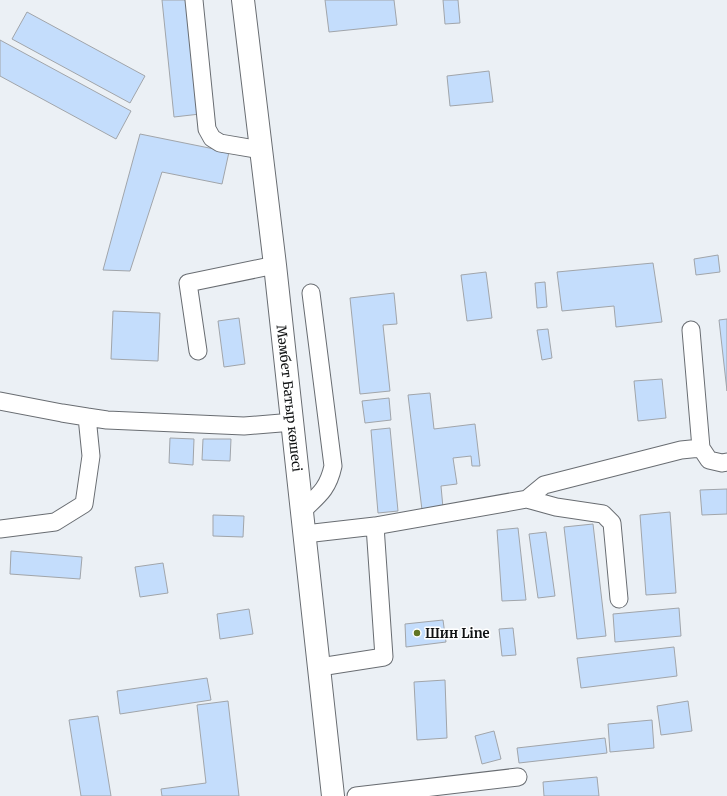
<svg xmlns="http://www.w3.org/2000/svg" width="727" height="796" viewBox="0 0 727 796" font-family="Merriweather,serif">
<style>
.building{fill:#c4ddfc;stroke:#a1a5aa}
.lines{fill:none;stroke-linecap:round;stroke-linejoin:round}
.minor-casing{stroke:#696d72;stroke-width:19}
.major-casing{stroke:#696d72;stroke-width:24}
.minor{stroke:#fff;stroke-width:17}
.major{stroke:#fff;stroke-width:22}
.poi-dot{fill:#627625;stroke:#fff;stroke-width:1.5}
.labels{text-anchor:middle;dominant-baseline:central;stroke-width:3;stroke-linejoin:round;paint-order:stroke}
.street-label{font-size:13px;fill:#101213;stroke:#fff}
.poi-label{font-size:13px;font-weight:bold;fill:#101213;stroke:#fff;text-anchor:start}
</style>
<rect width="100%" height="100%" fill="#ebf0f5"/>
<path class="building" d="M162 0H191L200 114 174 117Z
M325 0H394L397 25 329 32Z
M443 0H458L460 23 445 24Z
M27 12 145 76 130 103 12 39Z
M0 40 131 111 116 139 0 76Z
M489 71 493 102 450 106 447 76Z
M140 134 229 152 222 184 162 172 130 271 103 270Z
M718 255 720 272 696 275 694 259Z
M653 263 662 322 616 327 614 306 562 311 557 272Z
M486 272 492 318 467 321 461 275Z
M545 282 547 307 537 308 535 283Z
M394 293 397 324 383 325 390 391 360 394 350 298Z
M113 311 160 313 158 361 111 359Z
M239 318 245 364 224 367 218 321Z
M727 319V391L719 320Z
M548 329 552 358 542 360 537 330Z
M662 379 666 418 638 421 634 381Z
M430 393 434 429 475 424 480 466H472L471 456 453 458 457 484 441 486 443 508 422 510 408 395Z
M389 398 391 420 365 423 362 401Z
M390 428 398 511 378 513 371 430Z
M170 438 194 439 193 465 169 463Z
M203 439H231L230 461 202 460Z
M727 489V514L702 515 700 490Z
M670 512 676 593 646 595 640 515Z
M213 515 244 516 243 537 213 536Z
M593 524 606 636 577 639 564 527Z
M518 528 526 600 502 601 497 530Z
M546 532 555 596 538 598 529 534Z
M11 551 82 557 80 579 10 574Z
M163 563 168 593 140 597 135 567Z
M679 608 681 636 615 642 613 614Z
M249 609 253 634 220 639 217 614Z
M443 620 446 642 406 647 405 624Z
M513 628 516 655 502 656 499 629Z
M674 647 677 676 581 688 577 658Z
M207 678 211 700 120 714 117 691Z
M445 680 447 738 417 740 414 682Z
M228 701 239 796H162L161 789 206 783 197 705Z
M688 701 692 731 661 735 657 706Z
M98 716 111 796H81L69 720Z
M652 720 654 748 610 752 608 724Z
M494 731 501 759 482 764 475 736Z
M605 738 607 753 519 763 517 748Z
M597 777 599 796H544L543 782Z"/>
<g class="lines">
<g class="minor-casing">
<path id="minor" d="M194 0 207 129 212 138 220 143 261 150
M691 330 701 448
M198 351 188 283 275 265
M0 401 62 413 87 417 91 456 84 504 55 522 0 529
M87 417 107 420 244 426 293 422
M527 499 556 507 603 514 612 523 619 599
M302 511C319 495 328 489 333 466L311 293
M305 534 375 526 527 499 544 485 681 450 701 448 709 460 722 463 727 462
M320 667 384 657 375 526
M356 796 518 777"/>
</g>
<g class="major-casing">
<g id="major">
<path id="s1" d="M243 0 275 265 333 796"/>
</g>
</g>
<use href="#minor" class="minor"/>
<use href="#major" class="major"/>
</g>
<circle class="poi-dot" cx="417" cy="633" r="4"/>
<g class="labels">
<g class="street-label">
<text stroke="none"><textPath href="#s1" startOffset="401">Мәмбет Батыр көшесі</textPath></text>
</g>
<g class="poi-label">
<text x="425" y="633">Шин Line</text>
</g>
</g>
</svg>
